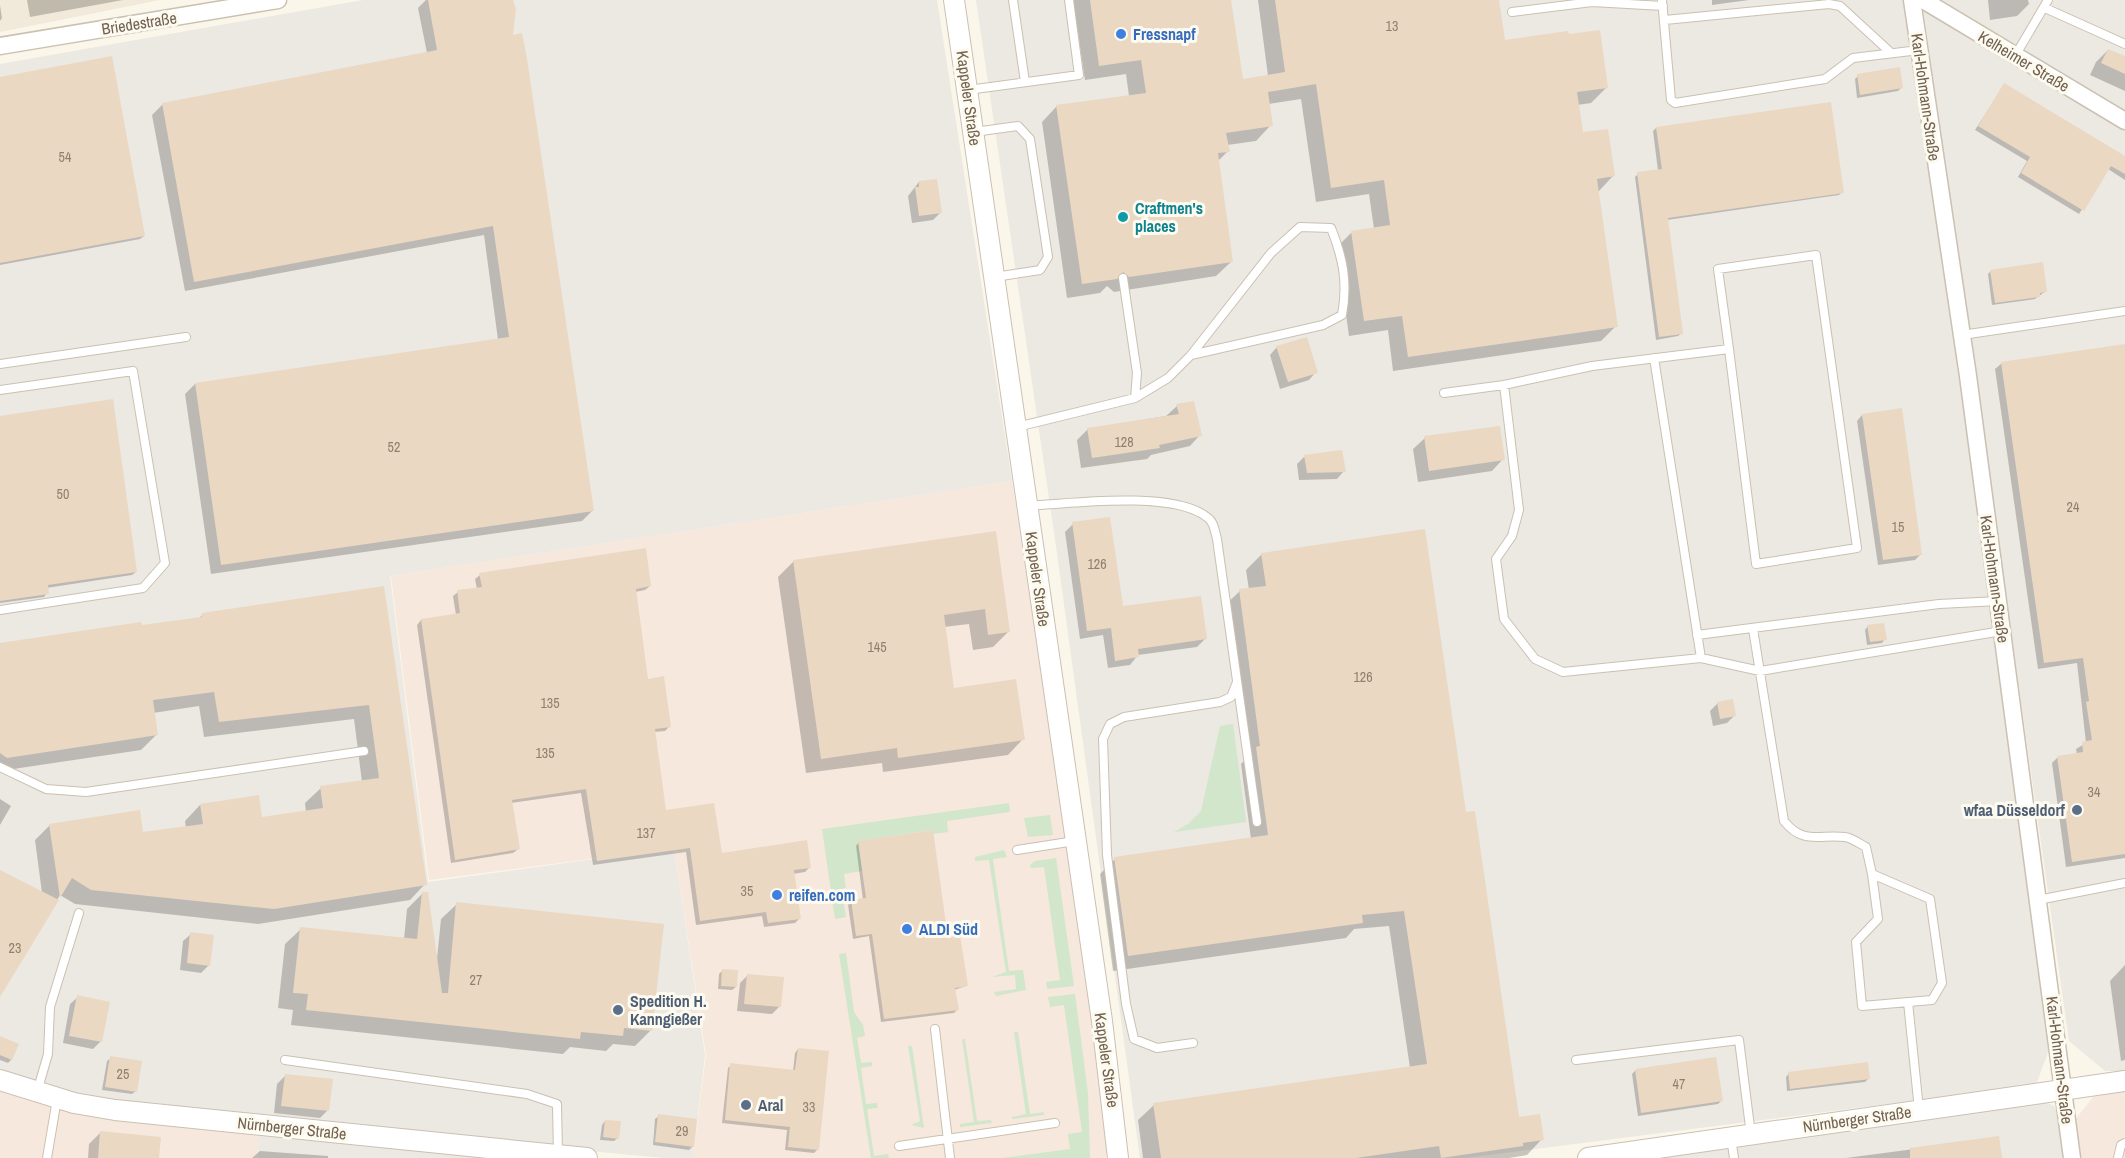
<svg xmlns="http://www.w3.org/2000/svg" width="2125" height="1158" viewBox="0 0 2125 1158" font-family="'Archivo Narrow',sans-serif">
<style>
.residential{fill:#f1e9d9}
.commercial{fill:#f6e8dc}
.industrial{fill:#ece8e2}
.green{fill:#d1e6ca}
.shadow{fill:#0003}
.building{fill:#ead8c3}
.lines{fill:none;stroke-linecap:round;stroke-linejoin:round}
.service-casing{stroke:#cbc0b1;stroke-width:10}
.minor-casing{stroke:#cbc0b1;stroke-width:19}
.tertiary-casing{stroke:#cbc0b1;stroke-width:22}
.service{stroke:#fff;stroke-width:8}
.minor{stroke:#fff;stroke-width:16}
.tertiary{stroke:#fff;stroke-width:20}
.shop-dot{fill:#3f7fe0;stroke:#fdfaf0;stroke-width:2}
.culture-dot{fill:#0f9aa8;stroke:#fdfaf0;stroke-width:2}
.service-dot{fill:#5c6f8a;stroke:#fdfaf0;stroke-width:2}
.labels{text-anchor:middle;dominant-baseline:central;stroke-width:6;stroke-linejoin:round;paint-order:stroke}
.number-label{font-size:14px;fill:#907f6d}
.street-label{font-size:16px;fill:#726150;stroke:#fdfaf0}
.shop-label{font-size:16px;font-weight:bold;fill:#366cbe;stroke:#fdfaf0;text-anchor:start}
.culture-label{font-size:16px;font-weight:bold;fill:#0d838f;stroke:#fdfaf0;text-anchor:start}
.service-label{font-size:16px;font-weight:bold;fill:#4e5e75;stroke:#fdfaf0;text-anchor:start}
</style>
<rect width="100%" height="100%" fill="#faf6ea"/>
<path class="residential" d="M0 0H160L0 32Z"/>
<path class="commercial" d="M1012 481 1108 1103 1106 1158H693L706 1055 674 848 429 880 391 576Z
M0 1085 260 1129 257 1158H0Z
M2125 1089V1158H2082L2075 1120 2097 1092Z"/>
<path class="industrial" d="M363 0H937L1012 481 390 576 428 882 674 848 705 1055 693 1158H664L118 1107 0 1075V64Z
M976 0H1906L2052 1041 2036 1085 1466 1158H1140L1056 546Z
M1922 0H2125V1071H2105L2069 1041Z
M2034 1097 2054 1106 2062 1119 2066 1158H1636Z
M260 1129 541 1158H257Z"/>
<path class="green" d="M1233 724 1246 822 1174 832 1188 824 1201 811 1220 726Z
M1009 803 1010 812 947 821 948 832 933 834 932 830 859 841 862 871 844 874 846 888 841 889 846 917 835 919 822 829Z
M1050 815 1053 835 1028 837 1024 818Z
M1004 850 1007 857 993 859 1009 971 1023 970 1026 990 996 996 994 992 1016 989 1015 975 992 977 1006 972 989 860 975 861V857Z
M1056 858 1074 986 1047 989 1046 982 1060 980 1044 867 1031 868 1030 865 1035 861Z
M846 953 854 1012 863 1025 865 1036 857 1038 861 1063 872 1062V1066L861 1068 866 1104 877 1103 878 1108 867 1109 874 1156 888 1154 889 1158H871L839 954Z
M1075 994 1088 1093 1090 1158H1002L1070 1149 1068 1134 1082 1132 1064 1005 1050 1007 1048 997Z
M1014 1032H1018L1030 1114 1044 1112V1115L1012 1119V1117L1026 1114Z
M962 1039H965L977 1121 991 1120 992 1123 960 1127V1124L974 1122Z
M908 1046H912L924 1128 911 1125 920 1121Z"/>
<path class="shadow" d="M27 0H123L30 17Z
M426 0H510L511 37 592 511 582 521 211 574 185 394 195 384 498 340 484 235 185 291 152 115 162 105 427 53 418 8Z
M1073 0H1230L1241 81 1268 76 1258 0H1498L1504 42 1606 88 1591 103 1577 105 1581 134 1613 176 1598 192 1616 326 1601 341 1393 371 1388 330 1349 336 1337 247 1352 232 1374 229 1369 194 1316 202 1301 99 1268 104 1271 125 1256 141 1227 145 1228 151 1217 162 1232 261 1216 276 1114 292 1107 286 1100 293 1067 298 1042 122 1057 106 1129 96 1126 74 1085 80Z
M1712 0H1749L1712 5Z
M1988 0H2028L2029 4 2017 16 1990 20Z
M0 5 2 18 0 21Z
M2108 50 2125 58V91L2090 75 2096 62Z
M1858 76 1902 87 1898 91 1857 98 1855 79Z
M0 78 144 236 140 239 0 265Z
M2004 85 2125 158V180L2108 169 2079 214 2018 177 2027 161 1975 130Z
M1656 128 1842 192 1839 195 1667 220 1682 333 1678 336 1656 340 1635 177 1638 174 1658 171 1653 131Z
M919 182 940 213 933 220 912 223 908 196Z
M1991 271 2046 291 2035 299 1992 305 1988 274Z
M2125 346V858L2066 867 2052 763 2058 757 2077 754 2076 749 2086 743 2077 663 2038 669 1995 369 2002 363Z
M1277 347 1316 372 1309 380 1280 389 1270 355Z
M1177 406 1200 435 1190 446 1151 455 1147 459 1081 468 1077 440 1088 429 1166 416Z
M1862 415 1921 554 1915 560 1878 565 1857 421Z
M0 417 136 572 132 575 46 588 47 593 44 597 0 603Z
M1425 438 1503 459 1492 471 1418 482 1413 449Z
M1304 457 1344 471 1337 479 1299 480 1297 464Z
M1073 524 1122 608 1205 639 1197 647 1138 655 1130 665 1108 668 1103 635 1080 639 1065 532Z
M995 533 1008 632 993 647 973 650 969 624 944 627 953 689 1023 739 1008 755 883 772 882 763 806 773 778 577 794 561Z
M1262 554 1464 814 1518 1119 1542 1139 1527 1155 1509 1158H1143L1138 1120 1154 1105 1410 1068 1389 926 1354 929 1346 938 1113 971 1100 874 1115 859 1251 839 1241 764 1245 760 1224 606 1240 591 1249 590 1246 570Z
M480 575 650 586 645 590 635 592 647 681 670 726 665 731 654 732 664 811 720 854 810 867 805 872 793 874 800 918 795 923 764 927 762 916 696 925 686 852 593 865 581 793 511 803 518 849 513 853 451 863 417 625 421 620 456 615 453 596 458 592 477 589 475 579Z
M383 588 425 884 410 900 258 924 75 904 60 895 0 994V879L42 893 35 840 50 825 142 834 186 828 185 821 200 805 261 819 306 812 305 803 321 788 362 782 354 719 204 737 199 706 153 713 156 735 141 750 0 771V644L199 619 202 615Z
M1868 626 1885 639 1882 643 1867 645 1865 630Z
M1718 703 1734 716 1727 723 1713 726 1710 711Z
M0 799 11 806 0 825Z
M859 842 945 926 966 986 954 990 958 1009 954 1013 881 1022 869 936 853 939 848 905 852 902 863 900 856 846Z
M423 893 437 959 441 919 457 904 651 1030 635 1046 613 1044 606 1051 570 1047 563 1054 291 1025 293 1010 278 1008 285 944 301 929 404 939 407 909Z
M191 934 209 965 201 973 180 970 183 941Z
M2125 965V1060L2121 1061 2110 981Z
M723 970 736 987 732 990 718 989 719 974Z
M748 975 779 1007 772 1014 737 1011 740 983Z
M78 997 101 1041 93 1049 63 1043 70 1004Z
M0 1041 11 1060 8 1063 0 1060Z
M798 1049 817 1150 814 1153 785 1150 787 1130 722 1123 728 1068 731 1065 793 1071 795 1053Z
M111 1058 136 1091 132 1094 102 1090 107 1061Z
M1636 1070 1721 1101 1718 1104 1638 1116 1632 1074Z
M1789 1073 1868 1079 1865 1082 1787 1091 1786 1077Z
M285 1076 328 1110 320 1118 274 1113 277 1084Z
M659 1116 693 1146 689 1150 653 1145 655 1119Z
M605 1121 618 1138 614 1141 600 1140 602 1125Z
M101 1132 158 1158H88L89 1144Z
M1998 1138 2001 1158H1846Z
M260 1151 328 1156V1158H252Z"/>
<path class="building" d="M428 0H513L516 9 513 35 522 33 527 59 594 511 221 565 195 383 509 337 493 226 194 282 162 103 437 50Z
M1090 0H1231L1243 79 1285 72 1275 0H1499L1505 40 1568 31 1569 34 1600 30 1608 88 1577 92 1583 132 1608 129 1615 176 1597 179 1618 327 1408 357 1402 316 1364 321 1351 231 1390 225 1384 180 1331 188 1316 84 1268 92 1273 126 1226 133 1230 152 1218 153 1233 262 1129 277 1123 272 1117 279 1082 284 1056 105 1146 93 1141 60 1099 66Z
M2108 49 2125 56V74L2101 63Z
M112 56 145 236 0 263V77Z
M1900 67 1903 88 1860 95 1857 74Z
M2004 83 2125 156V174L2111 166 2084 211 2021 173 2030 157 1978 126Z
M1831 102 1844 193 1668 218 1683 334 1659 337 1637 172 1662 169 1656 127Z
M937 179 942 213 919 216 915 187H919V181Z
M2043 262 2047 292 2040 293V297L1995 303 1990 270Z
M1307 337 1318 373 1288 382 1276 346Z
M2125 344V854L2072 862 2057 756 2083 752 2082 742 2092 740 2086 702 2089 701 2083 658 2044 663 2001 362Z
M113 399 137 572 48 585 49 594 0 601V416Z
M1194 401 1202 436 1159 445 1160 448 1092 458 1087 428 1179 414 1176 404Z
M1902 408 1922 555 1883 560 1862 414Z
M1500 426 1505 460 1429 471 1424 436Z
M1342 450 1346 472 1307 473 1304 455Z
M1110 517 1123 606 1201 596 1207 639 1138 649 1139 657 1115 661 1111 628 1087 631 1072 522Z
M1425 529 1466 812 1475 811 1519 1117 1540 1114 1544 1140 1523 1143V1146L1441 1158 1439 1146 1356 1158H1161L1153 1103 1427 1064 1404 911 1362 915 1363 923 1128 956 1114 857 1268 835 1256 747 1260 746 1239 589 1266 586 1261 553Z
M996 531 1010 632 988 635 985 609 944 615 954 688 1016 679 1025 740 898 758 897 748 821 759 793 560Z
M646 548 651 586 636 589 648 679 664 676 671 727 655 729 666 810 714 803 722 853 807 840 811 868 794 870 801 919 768 923 766 912 700 921 690 848 597 861 586 789 512 800 520 849 455 860 421 619 460 613 457 590 482 587 479 573Z
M384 586 427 885 274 909 91 890 72 878 60 898 49 824 140 810 143 832 203 824 200 804 259 795 262 817 323 808 320 786 379 778 369 705 219 722 214 692 153 700 158 735 7 758 0 753V643L141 622 142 625 202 617V613Z
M1884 623 1887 640 1870 642 1867 625Z
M1733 699 1736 716 1720 719 1717 702Z
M933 830 946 924 958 922 968 986 955 988 959 1010 884 1019 872 934 856 936 851 900 866 898 858 841Z
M0 870 59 900 0 997Z
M422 892H428L442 993H448L456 902 664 924 652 1031 624 1028 623 1036 581 1032 580 1039 306 1010 308 994 293 993 300 927 417 939Z
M190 932 214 935 210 966 187 963Z
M722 969 738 970 737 987 721 986Z
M747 974 784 977 781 1007 744 1004Z
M77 995 110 1002 102 1042 69 1036Z
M0 1036 19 1044 12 1060 0 1055Z
M798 1048 829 1051 819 1150 788 1147 790 1127 725 1120 730 1063 795 1070Z
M110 1056 142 1061 137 1092 105 1087Z
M1716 1057 1723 1101 1641 1113 1635 1069Z
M1868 1062 1870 1079 1790 1089 1788 1072Z
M285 1074 333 1079 329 1111 281 1106Z
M658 1114 697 1119 694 1147 655 1142Z
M605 1120 621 1121 619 1139 603 1137Z
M100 1131 161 1137 159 1158H98Z
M1999 1136 2002 1158H1910V1148Z"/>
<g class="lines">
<g class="service-casing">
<path id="service" d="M1013 0 1025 82
M1662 0 1671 100 1675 103 1825 79 1853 58 1919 50
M2045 8 2125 44
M1512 12 1592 2 1663 6
M1665 20 1829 4 1840 6 1890 52
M2015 56 2048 0
M968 90 1079 75 1069 0
M974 132 1018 126 1030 139 1048 257 1040 270 995 277
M1123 278 1137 373 1135 398
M1962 335 2125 311
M1654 358 1701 658 1760 671 2002 631
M0 364 186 337
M1504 385 1519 510 1512 536 1496 559 1504 619 1535 659 1563 672 1701 658
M0 390 133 371 165 563 143 588 0 610
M1444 393 1504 385 1592 366 1729 349 1756 564 1857 548 1816 255 1718 269 1729 349
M1017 427 1135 398 1168 378 1191 355 1271 253 1300 227 1331 228C1343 258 1348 283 1342 315L1323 325 1191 355
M1029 506C1071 503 1176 490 1208 518 1214 522 1215 532 1217 539L1257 822
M1753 629 1784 821C1803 845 1819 834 1845 837 1852 838 1860 844 1866 847L1872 874 1930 899 1942 983 1932 1000 1862 1006 1856 942 1878 919 1872 874
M1697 635 1939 604 1999 601
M0 767 46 789 86 792 364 751
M1017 850 1075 841
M2038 900 2125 883
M1908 1002 1919 1110
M935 1029 950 1158
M1193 1043 1157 1048 1134 1039 1126 1004 1107 855 1103 739 1110 724 1124 717 1220 702 1231 697 1237 682
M285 1060 527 1094 557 1104 558 1155
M1576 1060 1739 1040 1751 1135
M37 1092 48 1054 50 1007 79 913
M1731 1138 1734 1158
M899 1146 1055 1123
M47 1158 57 1099
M2118 1158 2121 1145 2125 1143"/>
</g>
<g class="minor-casing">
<path id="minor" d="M1912 0 1968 376 2072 1158
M1923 0 2125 121
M0 46 278 0"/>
</g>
<g class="tertiary-casing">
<path id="tertiary" d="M954 0 1102 1021 1118 1158
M0 1080 74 1103 115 1110 587 1158
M1588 1158 2125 1081"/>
</g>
<use href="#service" class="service"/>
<use href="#minor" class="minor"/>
<use href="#tertiary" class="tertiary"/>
</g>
<g class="shop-dot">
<circle cx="1121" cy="34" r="6"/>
<circle cx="777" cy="895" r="6"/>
<circle cx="907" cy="929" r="6"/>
</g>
<circle class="culture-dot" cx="1123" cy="217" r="6"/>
<g class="service-dot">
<circle cx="2077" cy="810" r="6"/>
<circle cx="618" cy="1010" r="6"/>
<circle cx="746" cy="1105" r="6"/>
</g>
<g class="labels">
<g class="number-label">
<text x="1392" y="26">13</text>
<text x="65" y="157">54</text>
<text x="1124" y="442">128</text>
<text x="394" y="447">52</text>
<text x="63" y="494">50</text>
<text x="2073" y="507">24</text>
<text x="1898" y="527">15</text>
<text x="1097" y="564">126</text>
<text x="877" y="647">145</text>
<text x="1363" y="677">126</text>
<text x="550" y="703">135</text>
<text x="545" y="753">135</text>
<text x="2094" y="792">34</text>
<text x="646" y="833">137</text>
<text x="747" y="891">35</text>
<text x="15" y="948">23</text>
<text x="476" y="980">27</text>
<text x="123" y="1074">25</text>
<text x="1679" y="1084">47</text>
<text x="809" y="1107">33</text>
<text x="682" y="1131">29</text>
</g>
<g class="street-label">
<text transform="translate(139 23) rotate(-9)">Briedestraße</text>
<text transform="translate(2024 61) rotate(31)">Kelheimer Straße</text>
<text transform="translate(1926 97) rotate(82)">Karl-Hohmann-Straße</text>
<text transform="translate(969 98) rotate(82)">Kappeler Straße</text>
<text transform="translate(1038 579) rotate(82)">Kappeler Straße</text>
<text transform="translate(1995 579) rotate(82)">Karl-Hohmann-Straße</text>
<text transform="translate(1107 1060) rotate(82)">Kappeler Straße</text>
<text transform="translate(2060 1060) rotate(83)">Karl-Hohmann-Straße</text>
<text transform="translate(1857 1119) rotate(-8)">Nürnberger Straße</text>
<text transform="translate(292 1128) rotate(6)">Nürnberger Straße</text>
</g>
<g class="shop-label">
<text x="1133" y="34">Fressnapf</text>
<text x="789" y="895">reifen.com</text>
<text x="919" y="929">ALDI Süd</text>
</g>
<g class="culture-label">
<text x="1135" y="208">Craftmen's<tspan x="1135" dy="18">places</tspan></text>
</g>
<g class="service-label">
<text x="2065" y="810" text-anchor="end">wfaa Düsseldorf</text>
<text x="630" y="1001">Spedition H.<tspan x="630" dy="18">Kanngießer</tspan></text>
<text x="758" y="1105">Aral</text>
</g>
</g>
</svg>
